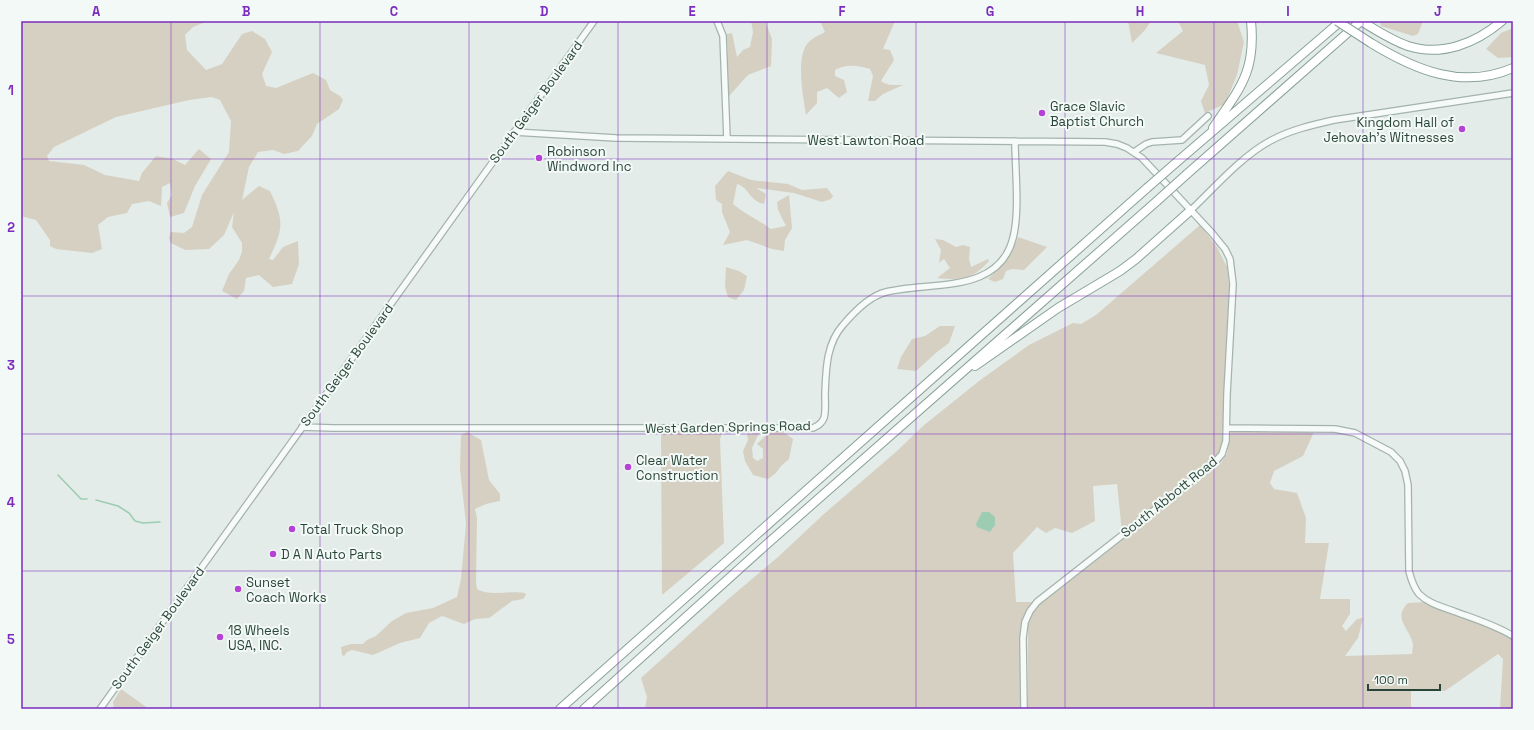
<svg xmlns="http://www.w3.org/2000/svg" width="1534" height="730" viewBox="0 0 1534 730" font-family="'Space Grotesk',sans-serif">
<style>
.green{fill:#d6d0c3}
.water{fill:#9ccdb2}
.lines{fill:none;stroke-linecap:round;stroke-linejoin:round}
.stream{stroke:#9ccdb2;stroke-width:1.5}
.minor-casing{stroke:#a4b3ac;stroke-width:8}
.highway-casing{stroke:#89a397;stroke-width:10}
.minor{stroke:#f6faf8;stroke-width:5.5}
.highway{stroke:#fff;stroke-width:8}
.highway-bridge-casing{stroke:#89a397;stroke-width:10;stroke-linecap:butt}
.highway-bridge{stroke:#fff;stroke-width:8}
.grid{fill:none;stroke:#7b2cbf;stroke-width:1;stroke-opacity:0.55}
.poi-dot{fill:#b641d7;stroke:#f3f9f6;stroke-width:1.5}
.labels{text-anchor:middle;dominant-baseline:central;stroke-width:4;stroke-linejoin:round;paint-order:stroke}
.street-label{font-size:13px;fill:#294539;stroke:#f3f9f6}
.poi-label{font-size:13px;fill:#294539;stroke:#f3f9f6;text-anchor:start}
.neatline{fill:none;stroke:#7b2cbf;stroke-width:1.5}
.grid-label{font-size:13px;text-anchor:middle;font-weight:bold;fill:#7b2cbf}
</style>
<rect width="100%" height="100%" fill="#e3ece8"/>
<path class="green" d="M21 21H208L193 27 185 35 187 50 206 70 222 64 242 34 252 31 265 39 272 52 262 74 266 86 276 88 313 73 326 80 330 90 340 96 343 100 339 109 317 124 312 136 298 151 284 154 273 150 258 152 249 167 242 200 259 186 270 191C285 222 283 229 269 259L273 260 283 247 298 241 299 264 292 284 273 287 259 275 246 278 244 291 237 299 222 291 229 274 239 260 242 252V243L232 227 234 212 224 235 209 249 185 250 171 243 169 238 171 232 184 233 192 227 202 195 229 152 231 121 220 100 212 97 189 100 116 117 54 147 47 156 49 161 84 165 105 175 139 181 142 173 156 156 173 159 185 165 199 149 211 159 195 186 184 213 170 217 167 203 172 195 170 183 162 187 161 206 149 201 132 204 127 213 108 217 98 225 102 249 92 253 56 249 50 246V240L36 220 21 216Z
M751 21H765L772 39 771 66 748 75 729 96 727 34 732 33 737 57 743 50 750 47 753 32Z
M820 21H895L883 49 890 50 894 60 881 81C888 86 895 85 903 85L883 94 875 101H868L873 76 870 69C858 65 846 64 835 70V76L844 80 847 92 839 98 827 88 817 92V103L806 115C803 96 796 59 807 44 810 39 820 35 825 32Z
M1128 21H1151L1145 30 1132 43Z
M1178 21H1237L1244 42 1237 75 1225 104 1205 113 1201 101 1209 85 1205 65 1156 53 1183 31Z
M1380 21H1423L1418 34 1413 36 1381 26Z
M1513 28V57L1498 58 1486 49 1501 33Z
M728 171 751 180 788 184 802 190 827 188 833 196 831 199 822 202 794 193 756 188 766 194 764 204C748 200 750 188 737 184L733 204C745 214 759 220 771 229L786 226 778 210 777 202 789 195 792 228 785 240 784 251 772 249 747 240 723 245 730 232 722 212V204L716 200 715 186Z
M1200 225 1217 247 1227 267 1229 286 1222 444 1218 455 1209 464 1122 532 1117 484 1093 486 1095 521 1072 533 1055 528 1046 533 1037 527 1013 553 1016 602H1033L1023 618 1020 638 1021 709H645L647 697 641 678 726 601 778 557 825 513 897 451 923 426 979 381 1029 345 1073 323 1081 324 1096 315Z
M1018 237 1047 247 1024 270 1012 269 1006 271 1003 279 995 282 988 279C1003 266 1010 256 1018 237Z
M935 239 943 240 956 247 963 245 970 247 969 259 971 267 988 259 989 261C973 279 961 281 937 278L950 268 944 259 939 263 941 250Z
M726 267 739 271 747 276 744 290 736 300 728 297 725 287Z
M940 326H955L949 343 937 352 916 371 897 369 901 357 912 339 925 336Z
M661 431 722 433 720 439 724 543 662 595Z
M770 431 783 432 793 439 789 459 781 466 776 473 768 479 753 475 745 461 743 451 748 440 747 434 759 433 752 448 753 458 757 461 763 458V449L757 444Z
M1231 431 1314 432 1303 456 1274 471 1270 483 1274 489 1297 493 1306 518 1305 543H1329L1320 599H1350V614L1342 626 1346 631 1357 619 1363 618 1358 638 1345 656 1412 654C1412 650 1414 645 1412 641 1408 627 1393 618 1408 603L1425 602 1447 613 1487 626 1513 639V709H1500L1503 659 1498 654 1445 691 1411 689V709H1028V621L1035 608 1219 465 1227 454Z
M467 432 481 440 489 480 500 494V501L486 504 475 509 477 518 476 582 477 589C490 597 510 590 525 593L526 595 523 599 512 601 489 618 475 619 464 624 442 616 429 623 420 638 400 643 373 655 352 650 347 652 344 656 342 655 341 647 351 644H363L367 640 376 636 392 621 406 613 433 608 457 597 461 579 466 524 460 469 461 435Z
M121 689 149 709H114L113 702Z"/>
<path class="water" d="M982 512H989L995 517V525L990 532 977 527 976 524Z"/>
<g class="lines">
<path class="stream" d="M58 475 81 499H87
M96 500 118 506 129 513 135 521 143 523 160 522"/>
<g class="minor-casing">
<path id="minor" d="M717 21 723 36 727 139
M514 132 616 138 1105 142 1117 144 1127 148 1142 158 1212 233 1225 249 1230 259 1233 284 1227 394 1226 441 1222 454 1214 463 1037 602 1030 611 1025 622 1023 638 1024 709
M1134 152 1146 144 1152 142 1182 140 1208 116
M1191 210C1214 188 1242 156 1270 141 1290 130 1312 125 1334 120L1513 93
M302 427 333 428H813C818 426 822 423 824 418 826 411 825 401 825 394 826 370 826 344 843 325 854 312 869 296 886 292 929 281 999 295 1013 238 1020 211 1015 169 1015 141
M1227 428 1335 429 1355 433 1391 452 1400 461 1405 471 1408 485 1409 571C1411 579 1414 588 1419 594 1429 604 1443 607 1456 612 1475 619 1495 625 1513 636
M100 709 594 21"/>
</g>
<g class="highway-casing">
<path id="highway" d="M1361 21C1376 30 1391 40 1408 46 1442 57 1476 43 1502 21
M1371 43C1415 70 1462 90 1513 68
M1213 128C1240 88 1256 72 1251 21
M1178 161 1341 21
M1187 174 1361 21
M975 366 1058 308 1120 271 1136 259 1191 210
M560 709 1147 188
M584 709 767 544 1157 201"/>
</g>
<use href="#minor" class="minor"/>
<use href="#highway" class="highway"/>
<g class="highway-bridge-casing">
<path id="highway-bridge" d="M1337 21 1371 43
M1147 188 1178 161
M1157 201 1187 174"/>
</g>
<use href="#highway-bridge" class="highway-bridge"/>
</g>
<path class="grid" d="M171 21V709M320 21V709M469 21V709M618 21V709M767 21V709M916 21V709M1065 21V709M1214 21V709M1363 21V709M21 159H1513M21 296H1513M21 434H1513M21 571H1513"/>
<g class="poi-dot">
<circle cx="1042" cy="113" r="4"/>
<circle cx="1462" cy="129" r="4"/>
<circle cx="539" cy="158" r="4"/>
<circle cx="628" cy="467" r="4"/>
<circle cx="292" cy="529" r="4"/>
<circle cx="273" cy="554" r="4"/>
<circle cx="238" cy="589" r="4"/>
<circle cx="220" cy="637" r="4"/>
</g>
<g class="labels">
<g class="street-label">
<text transform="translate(536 102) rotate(-54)">South Geiger Boulevard</text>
<text x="866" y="140">West Lawton Road</text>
<text transform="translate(347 365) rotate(-54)">South Geiger Boulevard</text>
<text transform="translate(728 427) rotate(-1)">West Garden Springs Road</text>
<text transform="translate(1169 497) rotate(-39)">South Abbott Road</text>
<text transform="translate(158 628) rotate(-54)">South Geiger Boulevard</text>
</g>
<g class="poi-label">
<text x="1050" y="106">Grace Slavic<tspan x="1050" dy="15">Baptist Church</tspan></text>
<text x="1454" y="122" text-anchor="end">Kingdom Hall of<tspan x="1454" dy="15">Jehovah's Witnesses</tspan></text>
<text x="547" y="151">Robinson<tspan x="547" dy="15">Windword Inc</tspan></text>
<text x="636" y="460">Clear Water<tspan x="636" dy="15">Construction</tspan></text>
<text x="300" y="529">Total Truck Shop</text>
<text x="281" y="554">D A N Auto Parts</text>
<text x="246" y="582">Sunset<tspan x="246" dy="15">Coach Works</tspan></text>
<text x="228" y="630">18 Wheels<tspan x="228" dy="15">USA, INC.</tspan></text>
</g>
</g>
<rect width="1534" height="730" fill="none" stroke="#f3f9f6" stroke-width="44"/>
<path d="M1368 684v6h72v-6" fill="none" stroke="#294539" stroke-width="2"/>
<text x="1374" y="684" font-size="12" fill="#294539" stroke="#f3f9f6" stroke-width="3" paint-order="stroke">100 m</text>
<rect x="22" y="22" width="1490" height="686" class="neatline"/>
<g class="grid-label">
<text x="96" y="16">A</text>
<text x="246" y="16">B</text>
<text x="394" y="16">C</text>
<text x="544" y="16">D</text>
<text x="692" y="16">E</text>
<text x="842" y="16">F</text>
<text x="990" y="16">G</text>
<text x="1140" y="16">H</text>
<text x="1288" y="16">I</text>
<text x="1438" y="16">J</text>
<text x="11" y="95">1</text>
<text x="11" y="232">2</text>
<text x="11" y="370">3</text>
<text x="11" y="507">4</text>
<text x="11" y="644">5</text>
</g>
</svg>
